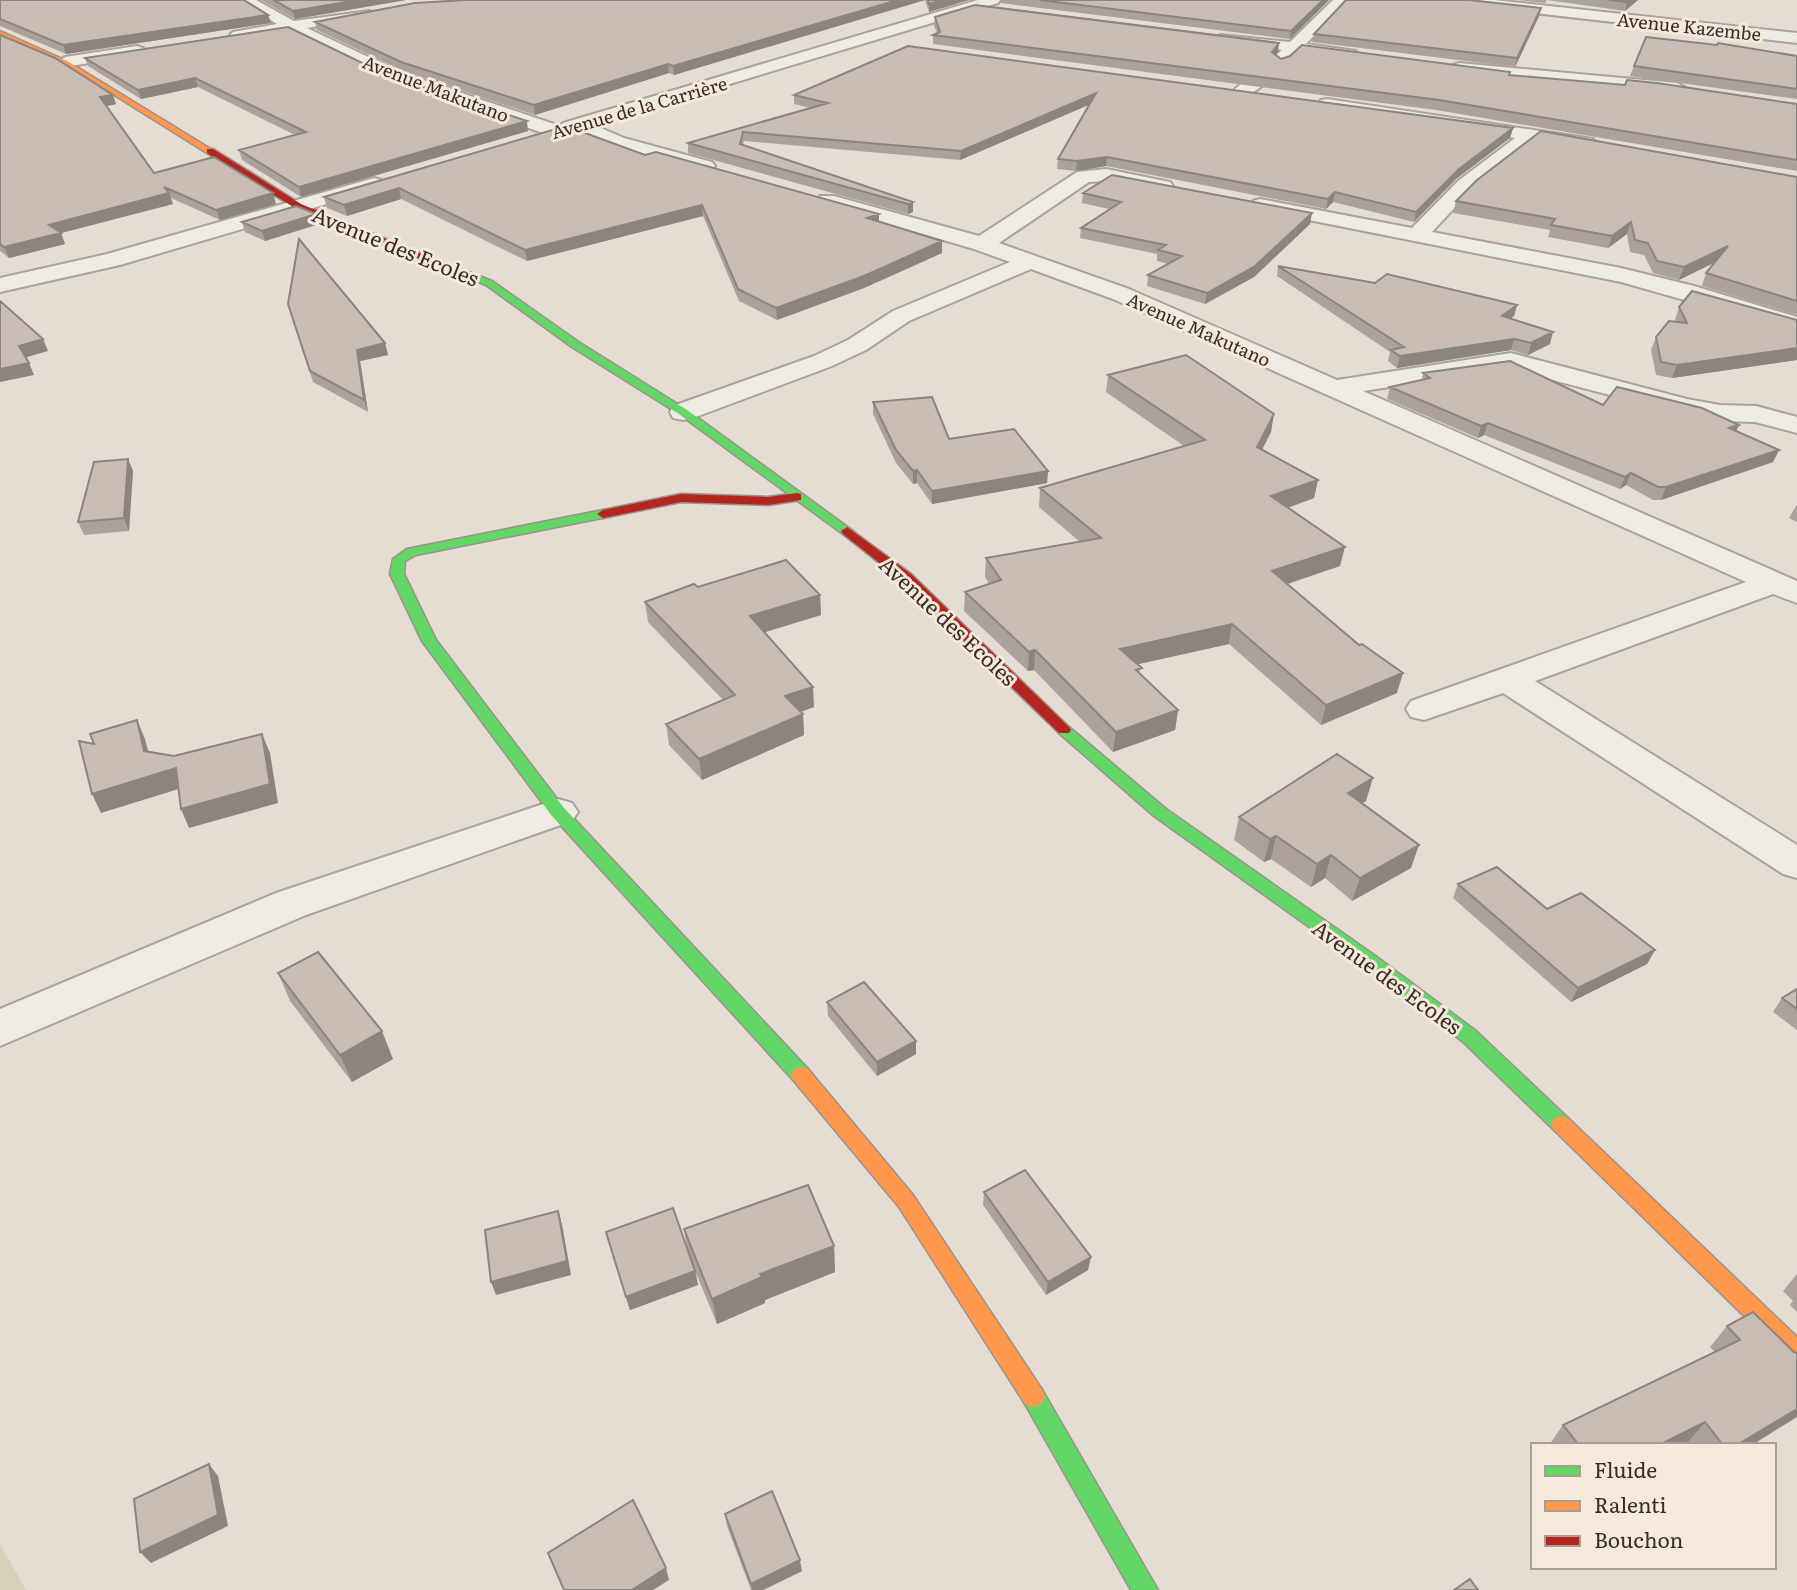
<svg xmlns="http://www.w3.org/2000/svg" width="1797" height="1590" font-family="Literata,serif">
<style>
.green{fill:#d6d2b7}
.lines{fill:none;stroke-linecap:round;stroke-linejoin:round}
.street-casing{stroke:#aba39b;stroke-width:4}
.fast-casing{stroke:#9b928b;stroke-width:3}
.slow-casing{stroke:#9b928b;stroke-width:3}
.jam-casing{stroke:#9b928b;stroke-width:3}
.street{fill:#eeeae4;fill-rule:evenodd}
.fast{fill:#63d668;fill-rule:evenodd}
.slow{fill:#ff974d;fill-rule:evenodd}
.jam{fill:#b3261e;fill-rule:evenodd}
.wall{fill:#aca29b}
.shaded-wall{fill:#8c847e}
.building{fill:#c8bcb4;stroke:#8c847e;stroke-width:2}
.labels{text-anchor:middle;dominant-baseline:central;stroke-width:6;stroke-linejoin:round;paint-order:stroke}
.far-street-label{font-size:18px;fill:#3a2b23;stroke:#f4e9db}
.street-label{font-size:21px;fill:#3a2b23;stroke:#f4e9db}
</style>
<rect width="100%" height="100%" fill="#e5ddd3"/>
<!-- green -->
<path class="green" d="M0,1544L26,1590H0Z"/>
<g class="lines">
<!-- street casing -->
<g class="street-casing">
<path id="street" d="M238,0H256L294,21L370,11L372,14L370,17L307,28L402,73L560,126L563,123L978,0H1000L998,3L594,125L624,138L712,162L715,166L705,172L610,146L576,131H565L556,137L549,135L390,81L289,31L233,38L230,35L233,32L277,24Z
M1333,0H1348L1306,44L1356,51L1358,54L1356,57L1298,52C1285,65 1253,101 1235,97L1232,93L1235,89L1282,50L1226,43L1220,41L1218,38L1220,35L1290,42Z
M1448,0H1494L1797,33V43L1455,4Z
M137,46L143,48L145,51L143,54L65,67L57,62L65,57Z
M1459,63L1677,83L1686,88L1677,93L1453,71L1451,68L1453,65Z
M1327,99L1593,139L1595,143L1593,147L1586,149L1535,141L1472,189L1432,232L1621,268L1694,286L1797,317V332L1621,282L1253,209L1250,205L1253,201L1260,199L1412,228L1458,181L1515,138L1321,108L1318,104L1321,100Z
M1106,169L1170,182L1173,186L1170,190L1163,192L1106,181L1089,182L999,243L1129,289L1337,380L1511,353L1687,399L1720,405L1756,406L1797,417V433L1755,422L1720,421L1686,415L1511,369L1363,391L1797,581V603L1773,594L1535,681L1797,845V878L1783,874L1503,693L1424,720L1411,717L1406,709L1411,701L1746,582L1113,299L1031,269L909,321L866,350L832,366L693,418L683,420L673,418L670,412L673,406L814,356L848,340L893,311L1010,262L974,249L820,204L817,200L820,196H834L979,236L1077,172Z
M374,178L381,180L384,184L381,188L120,265L0,292V278L107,254Z
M558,799L572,803L578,812L572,821L306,915L0,1046V1009L276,893Z"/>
</g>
<!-- fast casing -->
<g class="fast-casing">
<path id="fast" d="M456,267L492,281L580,343L687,410L853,531L847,535L843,534L679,414L572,347L486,285L453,272L451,270Z
M603,510L607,511V517L416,555L405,561L404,574L436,640L564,808L808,1069L811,1075L808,1081L801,1083L794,1081L552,816L422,641L390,574L393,559L407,549Z
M1064,725L1069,727L1166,809L1374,955L1476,1031L1568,1118L1571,1124L1568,1130L1561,1132L1554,1130L1462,1041L1361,964L1154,816L1059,733L1057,730L1059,727Z
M1033,1385L1041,1388L1158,1590H1131L1025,1404L1021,1396L1025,1388Z"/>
</g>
<!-- slow casing -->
<g class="slow-casing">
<path id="slow" d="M0,31L67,61L214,151L207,153L63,63L0,35Z
M801,1067L808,1069L913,1195L1041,1388L1045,1396L1041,1404L1033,1407L1025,1404L899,1207L794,1081L791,1075L794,1069Z
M1561,1116L1568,1118L1797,1337V1363L1789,1360L1554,1130L1551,1124L1554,1118Z"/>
</g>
<!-- jam casing -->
<g class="jam-casing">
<path id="jam" d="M207,149H213L301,204L461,270L453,272L295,208L207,153Z
M797,493L801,494V500L768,505L681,502L603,518L597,514L603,510L681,494L768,497Z
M847,527L911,574L1069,727L1071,730L1069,733H1059L901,580L843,534L841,531Z"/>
</g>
<!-- street -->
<use href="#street" class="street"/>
<!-- fast -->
<use href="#fast" class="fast"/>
<!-- slow -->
<use href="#slow" class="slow"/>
<!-- jam -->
<use href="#jam" class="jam"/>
</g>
<!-- wall -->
<path class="wall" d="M0,0L268,15L271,23L66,54L0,26Z
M261,0H406L295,19Z
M466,0H969L929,12L925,0L674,75L669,73L535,115L403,71L317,30L315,22Z
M1000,0H1329L1290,39L1000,3Z
M1518,0H1547L1545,3Z
M1547,0H1638L1625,11Z
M1541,8L1539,16L1515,67L1312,42L1314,34Z
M935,17L1278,52L1276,55L1281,59L1510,72L1509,75L1797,104V171L1436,110L933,44V35L937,33L934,26Z
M0,35L116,104L106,106L154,173L276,204L220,220L171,198L173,204L61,233L65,244L9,258L0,251Z
M908,46L1513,128L1510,138L1456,179L1414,222L1333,202L1326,209L1106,166L1076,171L1057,169L1058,159L1089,105L960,160L744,141L743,145L913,202V212L908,214L688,153V143L810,108L794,104V95Z
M1797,56V99L1630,76L1634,66Z
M85,58L387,75L528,131L301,197L242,160L239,150L295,135L198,87L141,99L88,66Z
M645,155L879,221L942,241V253L864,288L777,320L739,301L703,216L527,261L401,199L347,216L327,208L324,197Z
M1797,177V315L1702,286L1706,273L1716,261L1679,280L1653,273L1644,255L1630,252L1627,234L1608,248L1548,237L1550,230L1453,213L1456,201Z
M1083,193L1312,213L1310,224L1254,277L1205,304L1147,286L1148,275L1168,264L1157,261V254L1080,238L1081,228L1109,209L1082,203Z
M242,222L319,224L265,241L245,232Z
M1278,266L1375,283L1517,305L1514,316L1511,318L1550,344L1528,355L1511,350L1397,368L1388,361L1390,352L1277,276Z
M288,304L385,343L388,355L360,361L368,412L313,382Z
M1679,307L1797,320V360L1672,378L1656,375L1651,350L1656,337L1676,322L1675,320Z
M1423,373L1603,405L1736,431L1779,450L1773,462L1661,500H1653L1626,485L1620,489L1484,435L1478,438L1387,399L1390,387L1422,380Z
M1108,375L1271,432L1262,450L1318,480L1314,498L1288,508L1340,566L1288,584L1397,693L1321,725L1229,644L1137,664L1141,675L1178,710L1175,730L1113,752L1034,670L1028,671L964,611L965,592L989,584L985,577L986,558L1080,542L1039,507L1040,488L1184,446L1106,392Z
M873,402L949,439L1048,471L1047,483L932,504L917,483L913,484L896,463L873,414Z
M128,459L133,471L129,531L84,535L78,522Z
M1797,505V522L1789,518L1796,506Z
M698,587L820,595L821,615L765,632L814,707L800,712L803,714L804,735L702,780L669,745L666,724L723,700L648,622L645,602Z
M1366,801L1362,803L1411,868L1352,901L1325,878L1311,887L1271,859L1264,862L1234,840L1239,817Z
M1458,884L1547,909L1655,950L1647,964L1571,1002L1453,898Z
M278,973L393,1059L352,1082L290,1001Z
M1797,989V1030L1773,1012L1782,998Z
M827,1002L916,1054L877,1076L828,1016Z
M984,1192L1088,1270L1046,1295L983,1205Z
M684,1229L834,1246L835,1272L765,1300V1303L717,1324L696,1273L698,1285L630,1310L606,1232L687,1248Z
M1797,1274V1312L1790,1305L1793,1301L1783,1291Z
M1753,1312L1752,1445H1690L1688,1442L1682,1445H1549L1563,1425L1715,1352L1710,1347L1727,1326Z
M725,1514L802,1571L763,1590H751L727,1526Z"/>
<!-- shaded-wall -->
<path class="shaded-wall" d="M358,0H406L295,19L293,11Z
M898,0H925L674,75L673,66Z
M942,0H969L929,12V4Z
M1323,0H1329L1290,39L1291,31Z
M1631,0H1638L1625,11L1627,2Z
M1541,8L1539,16L1515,67L1517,58Z
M268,15L271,23L66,54L63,45Z
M1279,43L1278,52L1270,61L1272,52Z
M668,64L669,73L535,115L534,105Z
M195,78L198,87L141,99L138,90Z
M1096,93L1095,102L960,160L961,151Z
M113,95L116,104L103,107L100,97Z
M527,121L528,131L301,197L299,187Z
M1513,128L1510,138L1456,179L1414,222L1416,212L1459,169Z
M1107,157L1106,166L1076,171L1077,161Z
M399,188L401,199L347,216L344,205Z
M1335,192L1333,202L1326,209L1328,199Z
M169,193L173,204L61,233L65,244L9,258L4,247L49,225Z
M273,193L276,204L220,220L216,210Z
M913,202V212L908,214V204Z
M702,205L703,216L527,261L525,250Z
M1312,213L1310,224L1254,277L1205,304L1207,293Z
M316,214L319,224L265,241L262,231Z
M879,214V225L867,218Z
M1631,222L1627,234L1608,248L1612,236Z
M942,241V253L864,288L777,320L776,308Z
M1728,246L1724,258L1679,280L1684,267Z
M1517,305L1514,316L1499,327L1502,316Z
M1553,332L1550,344L1528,355L1531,343Z
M43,339L48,351L24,358L19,346Z
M1514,339L1511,350L1397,368L1400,356Z
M385,343L388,355L360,361L368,412L364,400L357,350Z
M1797,348V360L1672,378L1677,365Z
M29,363L34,375L0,382V369Z
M1274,414L1271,432L1254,465L1257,447Z
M1488,423L1484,435L1478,438L1481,426Z
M1739,425L1734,437L1729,428Z
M1779,450L1773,462L1661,500L1666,487Z
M128,459L133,471L129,531L124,518Z
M917,470V483L913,484V471Z
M1048,471L1047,483L932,504V491Z
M1631,473L1626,485L1620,489L1625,477Z
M1318,480L1314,498L1267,515L1271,496Z
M1345,547L1340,566L1268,590L1272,571Z
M820,595L821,615L752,636L750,616Z
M1232,624L1229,644L1117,669L1120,649Z
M1035,650L1034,670L1028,671L1029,652Z
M1403,673L1397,693L1321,725L1326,705Z
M813,687L814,707L787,717L785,696Z
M1178,710L1175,730L1113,752L1116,732Z
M803,714L804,735L702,780L699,759Z
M137,720L145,739L153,770L144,751Z
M262,734L270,753L278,803L189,828L181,809Z
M176,768L185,787L101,813L92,794Z
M1373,778L1366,801L1341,816L1348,793Z
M1276,836L1271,859L1264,862L1270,839Z
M1419,845L1411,868L1352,901L1360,878Z
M1331,855L1325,878L1311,887L1317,864Z
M1655,950L1647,964L1571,1002L1578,988Z
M382,1031L393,1059L352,1082L340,1055Z
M916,1041V1054L877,1076V1062Z
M558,1211L562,1224L571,1275L496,1295L491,1282Z
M834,1246L835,1272L765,1300V1303L717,1324L712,1299L760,1274Z
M1091,1257L1088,1270L1046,1295L1048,1282Z
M695,1271L698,1285L630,1310L626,1297Z
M1797,1409V1417L1752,1445H1737Z
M1705,1422L1688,1442L1682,1445H1659Z
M209,1464L218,1476L228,1526L151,1563L140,1552Z
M800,1560L802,1571L763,1590H752L751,1584Z
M666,1568L669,1580L653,1590H632Z"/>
<!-- building -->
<path class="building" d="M0,0H244L268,15L63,45L0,19Z
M274,0H358L293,11Z
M466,0H898L673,66L668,64L534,105L401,62L315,22L415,3Z
M928,0H942L929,4Z
M1040,0H1323L1291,31Z
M1346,0H1469L1541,8L1517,58L1314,34Z
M1609,0H1631L1627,2Z
M975,5L1279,43L1272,52L1281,59L1290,56L1302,45L1510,72L1509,75L1625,85L1627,80L1657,83L1797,104V160L1439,100L933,35L940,32L935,17Z
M288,27L387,75L527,121L299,187L239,150L306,132L195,78L138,90L85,58Z
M0,35L55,58L113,95L100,97L154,173L214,157L273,193L216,210L164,187L169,193L49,225L61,233L4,247L0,244Z
M1646,37L1717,45L1718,43L1797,56V89L1634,66Z
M908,46L1513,128L1459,169L1416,212L1335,192L1328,199L1107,157L1077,161L1058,159L1096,93L961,151L743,132L740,144L913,202L908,204L688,143L828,103L794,95Z
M566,126L645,155L656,152L879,214L867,218L942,241L864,276L776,308L738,289L702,205L525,250L399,188L344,205L324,197Z
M1541,131L1797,177V301L1706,273L1728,246L1684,267L1657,261L1648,243L1635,240L1631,222L1612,236L1551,225L1555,219L1456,201L1477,180Z
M1112,175L1312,213L1255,266L1207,293L1148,275L1182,256L1158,250L1166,245L1081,228L1121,202L1083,193Z
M296,206L316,214L262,231L242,222Z
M299,239L385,343L357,350L364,400L310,371L288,304Z
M1278,266L1375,283L1387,274L1517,305L1502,316L1553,332L1531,343L1514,339L1400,356L1391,350L1404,347Z
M1692,291L1797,320V348L1677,365L1661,362L1656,337L1669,321L1687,323L1679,307Z
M0,301L43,339L19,346L29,363L0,369Z
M1186,355L1274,414L1257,447L1318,480L1271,496L1345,547L1272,571L1359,645L1362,644L1403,673L1326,705L1232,624L1120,649L1142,668L1136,670L1178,710L1116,732L1035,650L1029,652L965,592L1001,580L986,558L1101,538L1040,488L1205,440L1108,375Z
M1510,361L1603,405L1617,387L1702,408L1739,425L1729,428L1779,450L1666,487H1658L1631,473L1625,477L1488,423L1481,426L1390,387L1430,378L1423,373Z
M932,397L949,439L1014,429L1048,471L932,491L917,470L913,471L896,450L873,402Z
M128,459L124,518L78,522L94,462Z
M786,560L820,595L750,616L813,687L785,696L803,714L699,759L666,724L735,695L645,602L694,584L698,587Z
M137,720L144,751L174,756L262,734L270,784L181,809L176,768L92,794L79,741L94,744L90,734Z
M1337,754L1373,778L1348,793L1419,845L1360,878L1331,855L1317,864L1276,836L1270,839L1239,817Z
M1497,867L1547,909L1581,893L1655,950L1578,988L1458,884Z
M318,952L382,1031L340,1055L278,973Z
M864,982L916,1041L877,1062L827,1002Z
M1797,989V1009L1782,998Z
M1025,1170L1091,1257L1048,1282L984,1192Z
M808,1185L834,1246L760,1274L762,1277L712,1299L684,1229Z
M673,1208L695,1271L626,1297L606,1232Z
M558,1211L567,1261L491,1282L485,1230Z
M1753,1312L1794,1352L1797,1353V1409L1737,1445H1723L1705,1422L1659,1445H1579L1563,1425L1740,1340L1727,1326Z
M209,1464L218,1515L140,1552L134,1499Z
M772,1491L800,1560L751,1584L725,1514Z
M633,1500L666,1568L632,1590H564L548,1553Z
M1470,1579L1478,1590H1454Z"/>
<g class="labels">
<!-- far-street labels -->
<g class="far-street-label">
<text transform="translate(1689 26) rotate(6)">Avenue Kazembe</text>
<text transform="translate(436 88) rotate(21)">Avenue Makutano</text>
<text transform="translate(639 107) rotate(-16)">Avenue de la Carrière</text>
<text transform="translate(1199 329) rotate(24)">Avenue Makutano</text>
</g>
<!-- street labels -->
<g class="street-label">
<text transform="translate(396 245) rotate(22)">Avenue des Ecoles</text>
<text transform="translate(949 620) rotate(43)">Avenue des Ecoles</text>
<text transform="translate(1388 976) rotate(36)">Avenue des Ecoles</text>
</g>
</g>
<!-- legend -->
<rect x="1531" y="1443" width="245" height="126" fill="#f4e9db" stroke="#aa9d91" stroke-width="2"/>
<rect x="1545" y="1466" width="35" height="10" fill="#63d668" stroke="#aa9d91" stroke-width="2"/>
<text x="1594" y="1478" font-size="21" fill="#3a2b23">Fluide</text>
<rect x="1545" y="1501" width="35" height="10" fill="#ff974d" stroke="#aa9d91" stroke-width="2"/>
<text x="1594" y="1513" font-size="21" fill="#3a2b23">Ralenti</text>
<rect x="1545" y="1536" width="35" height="10" fill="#b3261e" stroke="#aa9d91" stroke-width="2"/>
<text x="1594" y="1548" font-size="21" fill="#3a2b23">Bouchon</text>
</svg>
